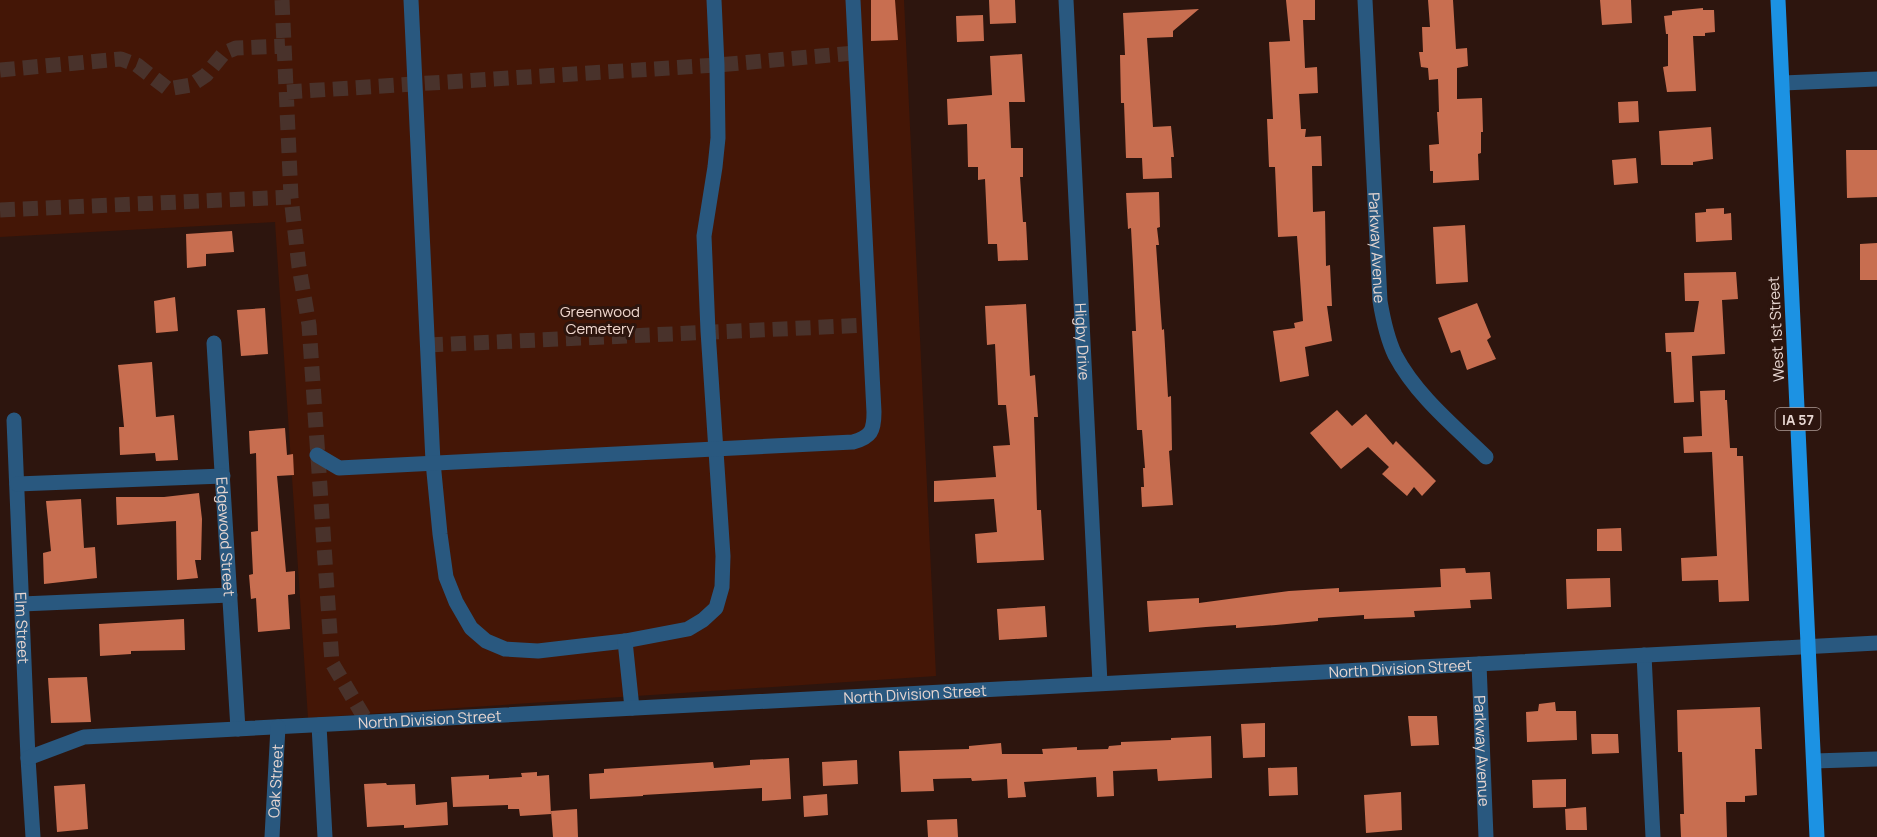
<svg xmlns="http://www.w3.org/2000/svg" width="1877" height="837" font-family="Manrope,sans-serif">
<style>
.green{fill:#441606}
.building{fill:#c86e50}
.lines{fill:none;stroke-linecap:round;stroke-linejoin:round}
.minor-tunnel{stroke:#49322b;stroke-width:15;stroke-dasharray:15 8;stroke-linecap:butt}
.minor{stroke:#29587f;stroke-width:15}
.major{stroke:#1c92e3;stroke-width:15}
.labels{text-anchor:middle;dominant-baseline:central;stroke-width:6;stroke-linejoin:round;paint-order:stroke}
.shield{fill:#2d150e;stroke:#af9c96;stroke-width:1.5}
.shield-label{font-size:14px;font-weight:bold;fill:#e7d6d1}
.street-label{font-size:15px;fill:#e7d6d1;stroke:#2d150e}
.park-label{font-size:15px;fill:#f1d8cf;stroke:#2d150e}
</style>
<rect width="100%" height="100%" fill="#2d150e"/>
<!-- green -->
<path class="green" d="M0,0H904L936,676L308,718L275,222L0,237Z"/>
<!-- building -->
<path class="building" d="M871,0H895L898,40L871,41Z
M989,0H1015L1016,23L990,24Z
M1286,0H1315V20H1303L1305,68L1317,67L1318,93L1299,94L1301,129H1306L1305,137L1321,136L1322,166H1312L1313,212L1325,211L1326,266L1330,265L1332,306H1327L1332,341L1305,347L1309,376L1280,382L1273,331L1295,328L1294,323L1303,321L1297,236L1278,237L1275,167H1269L1267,119H1273L1269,42L1290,41Z
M1428,0H1453L1456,49L1467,48L1468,66L1457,68V99L1482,98L1483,132H1481V153L1478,154L1479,180L1433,183V171H1430L1429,145L1439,144L1437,112H1439L1438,79L1429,80L1428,68L1421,67L1419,52H1423L1422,27H1430Z
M1600,0H1631L1632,23L1602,25Z
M1703,8V10H1714L1715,32L1705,33V36H1693L1696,91L1667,92L1663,67L1668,66V34H1666L1664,16L1672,15V11Z
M1199,9L1173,31V37L1147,38L1153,127L1171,126L1174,157H1171L1172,178L1143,179L1142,158H1126L1124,103H1121L1120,55H1125L1123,13Z
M983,15L984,41L957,42L956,16Z
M1022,54L1025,102H1009L1011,148H1023V177H1020L1023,222H1026L1028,260L998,261L997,244H988L985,179L978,180V167H968L967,124L948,125L947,99L992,95L990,56Z
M1638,101L1639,122L1619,123L1618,102Z
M1711,127L1713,159L1693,162V165H1661L1659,131Z
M1846,150H1877V197L1847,198Z
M1636,158L1638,183L1614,185L1612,160Z
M1159,192L1160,227L1157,228L1159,245H1156L1162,330L1164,329L1168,397L1171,396L1172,450L1169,451L1173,505L1142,507L1141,487H1144L1143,468H1145L1142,430H1137L1132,331H1136L1133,265L1131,228L1128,229L1126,193Z
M1724,208V214L1731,213L1732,240L1696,242L1695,213L1706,212V209Z
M1465,225L1468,282L1436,284L1433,227Z
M232,231L234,252L206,254V266L187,268L186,234Z
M1877,243V280H1860V244Z
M1736,272L1738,299L1722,300L1725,354L1692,356L1694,402L1674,403L1671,352H1666L1665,333L1694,332L1699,301H1685L1684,273Z
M175,297L178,331L156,333L154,301Z
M1477,303L1491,337L1487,340L1496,359L1467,370L1460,350L1451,353L1438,318Z
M1026,304L1030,376L1035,375L1038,417H1034L1037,510H1041L1044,560L977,563L975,534L997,532L994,499L934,502V481L996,477L993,446L1010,445L1006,405H998L995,344L987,345L985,306Z
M265,308L268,354L241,356L237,310Z
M152,362L156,417L174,415L178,460L156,461L155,453L120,455L119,427H124L118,365Z
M1725,390V400H1727L1730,448H1737V456H1743L1749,601L1719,602L1718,580L1682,581L1681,558L1717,556L1712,452L1684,453L1683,437L1702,436L1700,391Z
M1337,410L1352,426L1366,414L1393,445L1396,441L1436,481L1422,496L1414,487L1407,496L1382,474L1389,467L1368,447L1341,469L1310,433Z
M285,428L287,455L293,454L294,475L277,476L286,572L295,571V594L288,595L290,629L258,632L256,598L251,599L249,575L253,574L251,532L258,531L256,453L250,454L249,431Z
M199,493L202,519L201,560H195L198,578L177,580L176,521L117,525L116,497H164Z
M81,499L84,548L95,547L97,578L44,584L43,553L51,551L46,501Z
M1621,528L1622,551H1597V529Z
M1465,568L1466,573L1490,572L1492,599L1470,600L1471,608L1414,611L1415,617L1364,619V615L1318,618V621L1276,625L1236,628V625L1206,627L1149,632L1147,601L1199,598V603L1289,591L1339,588V592L1441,587L1440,569Z
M1610,578L1611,607L1567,609L1566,579Z
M1045,606L1047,637L999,640L997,609Z
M184,619L185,650L131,651V654L100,656L99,624Z
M87,677L91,722L51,723L48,678Z
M1555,702L1556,711H1576L1577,740L1527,742L1526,712L1538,711L1539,704Z
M1760,707L1762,749H1755L1757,795L1745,796V802H1726L1727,837H1681L1680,814H1684L1682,752H1678L1677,710Z
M1408,716H1437L1439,745L1411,746Z
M1265,723V757L1243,758L1241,724Z
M1591,734H1618L1619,753L1592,754Z
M1211,736L1212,778L1158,781L1157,769L1113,771L1114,796L1097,797L1096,777L1024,782L1026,797L1008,798L1007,779L972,781L971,778L933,779L934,791L901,792L899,751L969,749V746L1001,743L1002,754H1043L1042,749L1077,747V750L1108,749L1109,746L1121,745V742L1171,740V738Z
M789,758L791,799L762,801V788L643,795V796L590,799L589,774L604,773V769L713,762L714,768L750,765V760Z
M857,760L858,784L823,786L822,762Z
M1297,767L1298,795L1269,796L1268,768Z
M537,772V776L549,775L551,814L520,816L519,809H508V805L453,807L451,777L489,775V779L522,777L521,773Z
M1566,779V807L1533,808L1532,780Z
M386,783L387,785L415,784L416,805L447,802L448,825L404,828V825L367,827L364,784Z
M85,784L88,829L57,832L54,786Z
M1401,792L1402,830L1366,833L1364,795Z
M827,794L828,815L804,817L803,796Z
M1586,807L1587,830H1566L1565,809Z
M577,809L578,837H553L551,811Z
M957,819L958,837H928L927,820Z"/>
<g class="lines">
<!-- minor-tunnel -->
<path class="minor-tunnel" d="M282,0L291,197L299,267L309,325L332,663L367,722
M0,70L121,59L137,65L168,89L191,85L206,75L224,53L236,48L285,46
M287,92L717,65L854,53
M0,210L291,197
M428,345L869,325"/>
<!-- minor -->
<g class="minor">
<path d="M411,0L433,462L440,534L446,577L456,602L471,628L486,641L505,649L538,651L581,646L625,641L688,629L703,620L716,608L722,587L723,556L708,331L704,236L715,167L718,138L717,65L714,0"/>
<path id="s1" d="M1066,0L1100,683"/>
<path id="s2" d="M1365,0L1380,301C1383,319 1387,338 1395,355C1416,395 1454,426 1486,457"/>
<path d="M1783,83L1877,79"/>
<path id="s3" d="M214,343L238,729"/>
<path id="s4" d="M14,420L28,758L33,837"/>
<path d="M317,455L339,468L853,442C871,437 874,431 874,412L853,0"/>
<path d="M17,484L223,476"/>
<path d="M22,604L230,595"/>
<path d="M625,641L632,708"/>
<path d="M1644,655L1653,837"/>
<path id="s5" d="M1479,664L1486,837"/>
<path d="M319,725L325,837"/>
<path id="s6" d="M28,758L84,737L1877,643"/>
<path d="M1814,761L1877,759"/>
<path id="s7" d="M272,837L278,727"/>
</g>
<!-- major -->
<path class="major" d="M1778,0L1817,837"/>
</g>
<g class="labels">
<!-- shield labels -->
<rect class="shield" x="1775.5" y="408" width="45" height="22" rx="4.5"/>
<g class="shield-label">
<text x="1798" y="419">IA 57</text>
</g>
<!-- street labels -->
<g class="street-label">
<text stroke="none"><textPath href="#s2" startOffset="248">Parkway Avenue</textPath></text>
<text transform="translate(1776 329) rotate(-93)">West 1st Street</text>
<text stroke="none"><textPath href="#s1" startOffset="342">Higby Drive</textPath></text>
<text stroke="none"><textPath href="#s3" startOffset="194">Edgewood Street</textPath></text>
<text stroke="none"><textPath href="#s4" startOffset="208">Elm Street</textPath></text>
<text stroke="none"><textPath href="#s6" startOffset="1378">North Division Street</textPath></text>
<text stroke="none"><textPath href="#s6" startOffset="892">North Division Street</textPath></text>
<text stroke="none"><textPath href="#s6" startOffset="406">North Division Street</textPath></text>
<text stroke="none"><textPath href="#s5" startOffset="87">Parkway Avenue</textPath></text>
<text stroke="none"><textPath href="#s7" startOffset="56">Oak Street</textPath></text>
</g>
<!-- park labels -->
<g class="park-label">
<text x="600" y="311">Greenwood<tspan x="600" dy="17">Cemetery</tspan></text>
</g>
</g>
</svg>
